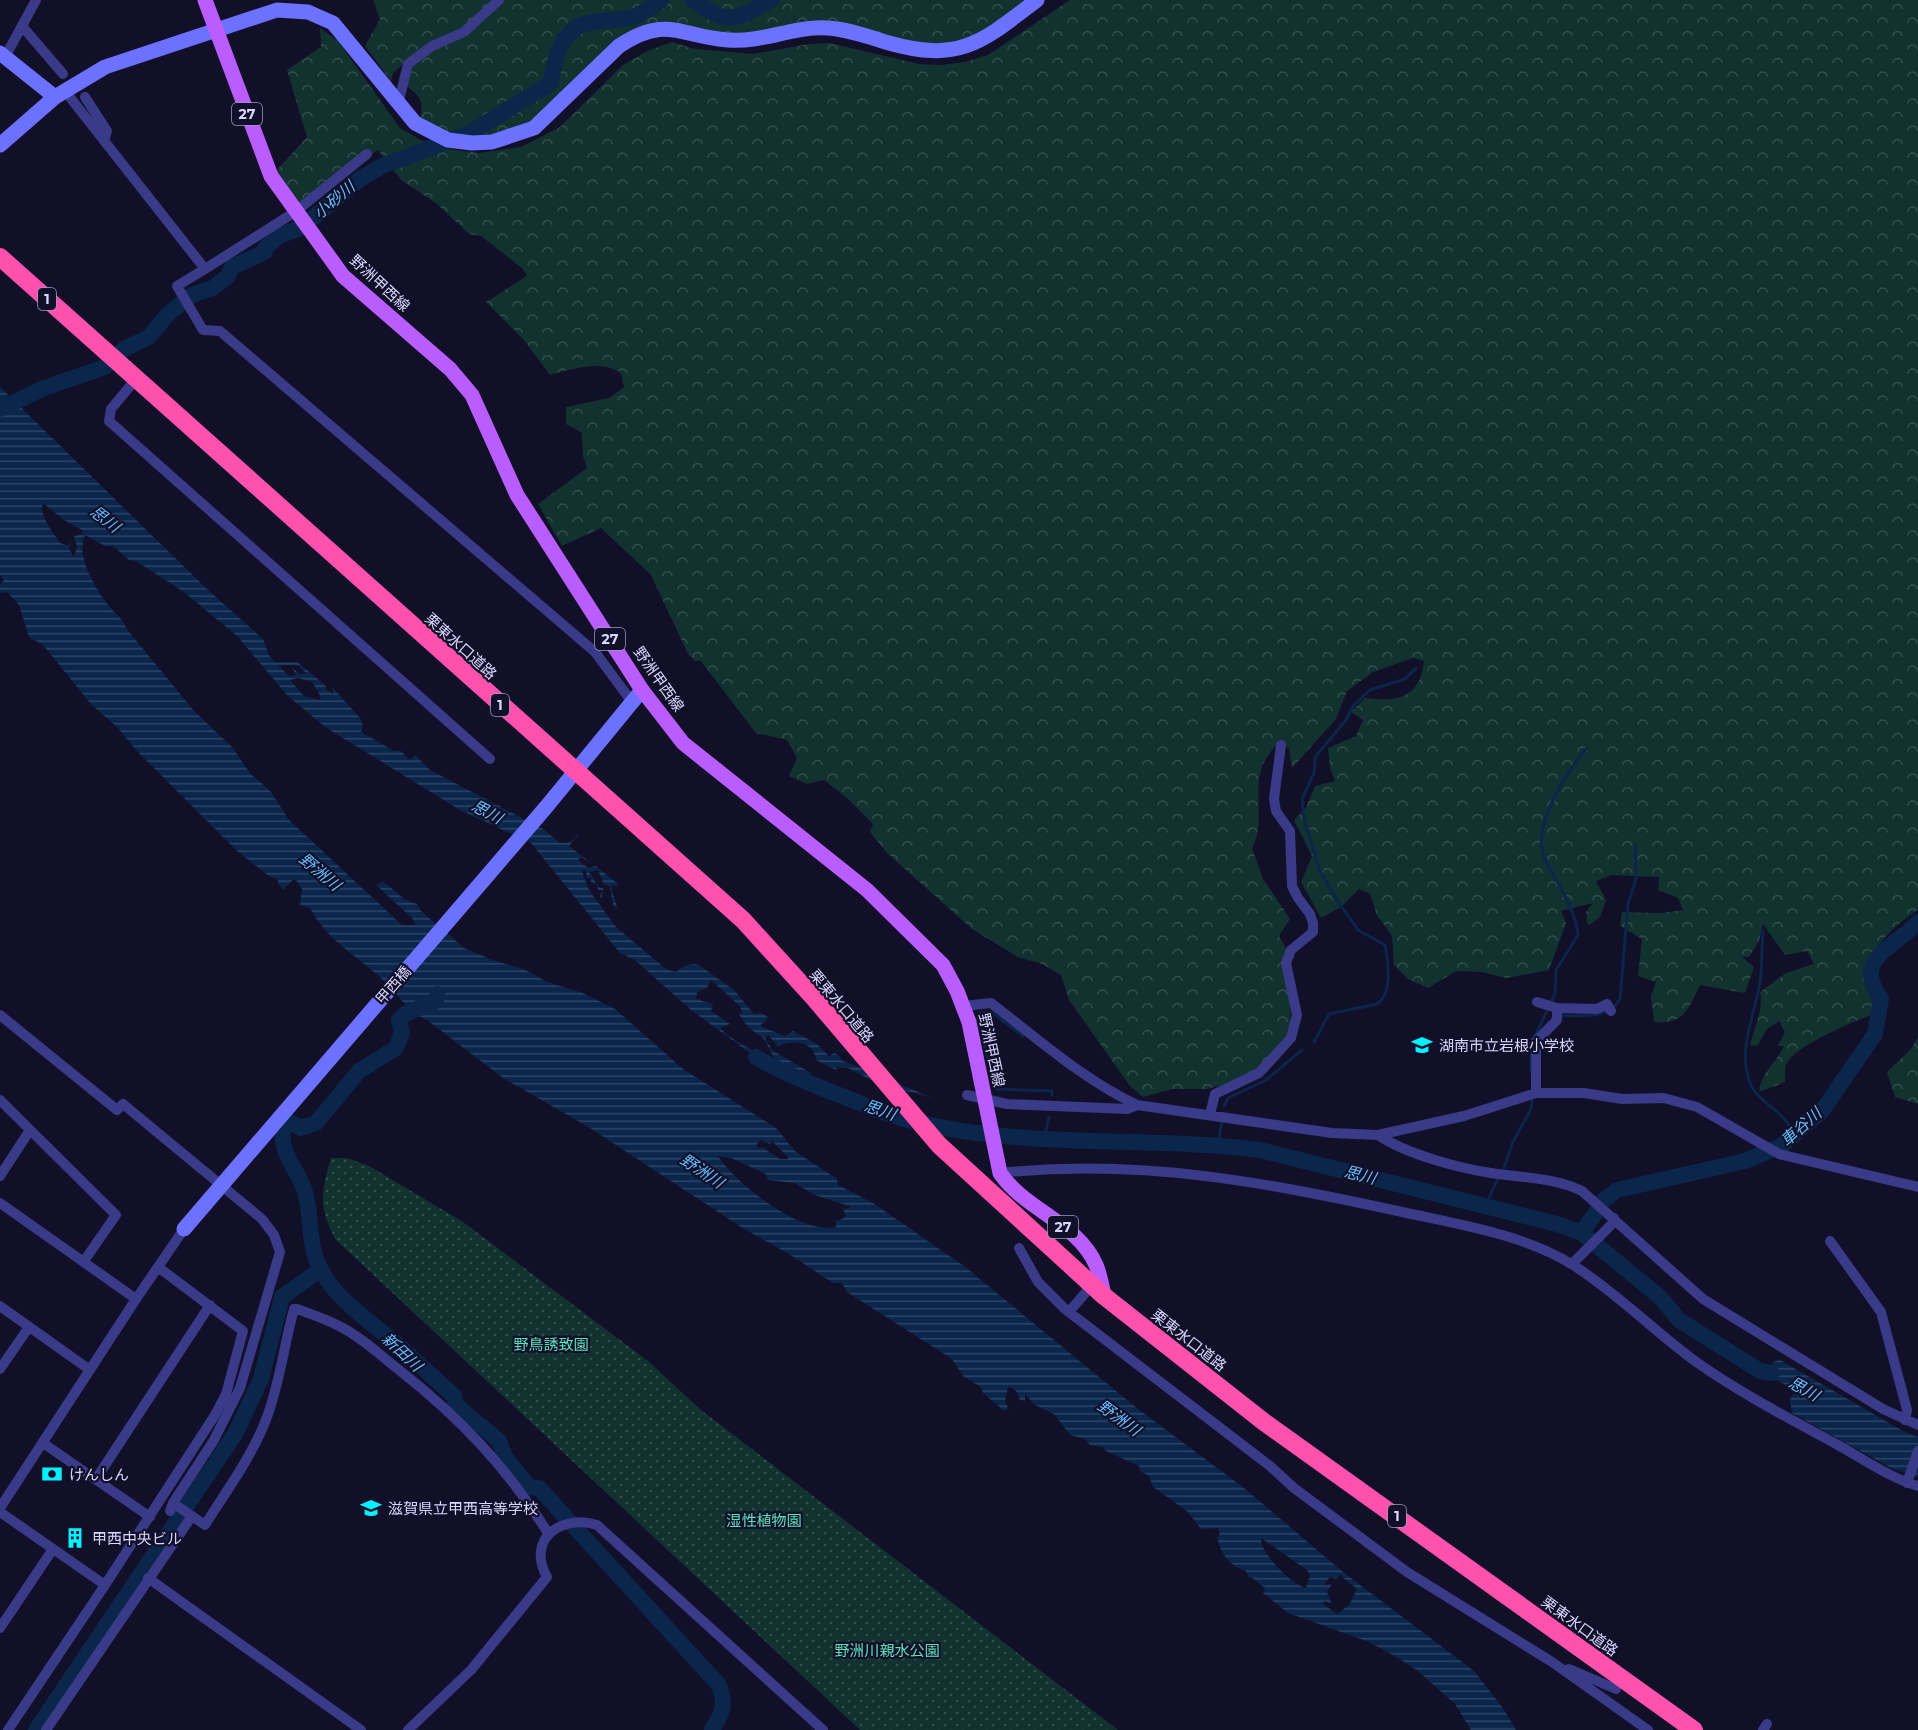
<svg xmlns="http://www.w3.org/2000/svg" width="1918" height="1730" font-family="Montserrat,'Noto Sans JP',sans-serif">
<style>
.forest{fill:url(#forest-crowns)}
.park{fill:url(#park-dots)}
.water{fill:url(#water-rules);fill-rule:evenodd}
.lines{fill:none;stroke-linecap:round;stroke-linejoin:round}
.stream{stroke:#0b264b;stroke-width:3}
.river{stroke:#0b264b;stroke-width:16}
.street{stroke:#393a88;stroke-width:10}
.secondary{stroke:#6d71ff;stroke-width:15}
.primary{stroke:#ba5dff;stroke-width:15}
.highway{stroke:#ff51ad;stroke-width:18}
.labels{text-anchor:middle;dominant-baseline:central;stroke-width:4.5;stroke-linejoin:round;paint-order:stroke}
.shield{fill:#120f28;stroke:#9d9abe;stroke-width:1.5}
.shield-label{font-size:14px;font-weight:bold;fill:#d8d6ff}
.street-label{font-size:15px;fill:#d8d6ff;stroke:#120f28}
.poi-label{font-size:15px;fill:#d8d6ff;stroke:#120f28;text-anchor:start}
.park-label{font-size:15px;fill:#5de3bb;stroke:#120f28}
.water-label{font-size:16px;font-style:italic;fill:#64bfff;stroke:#120f28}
</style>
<defs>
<pattern id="forest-crowns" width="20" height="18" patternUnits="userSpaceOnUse" patternTransform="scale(1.5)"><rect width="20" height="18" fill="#12322f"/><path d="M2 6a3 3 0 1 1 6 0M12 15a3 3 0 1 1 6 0" fill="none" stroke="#344f4e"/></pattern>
<pattern id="park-dots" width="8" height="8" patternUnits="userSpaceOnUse" patternTransform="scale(1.5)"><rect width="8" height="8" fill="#12322f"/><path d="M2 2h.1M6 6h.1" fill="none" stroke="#344f4e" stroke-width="1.8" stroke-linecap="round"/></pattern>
<pattern id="water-rules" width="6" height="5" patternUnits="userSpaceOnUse" patternTransform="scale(1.5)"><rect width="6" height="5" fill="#0b264b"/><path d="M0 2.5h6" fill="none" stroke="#2e4566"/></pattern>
</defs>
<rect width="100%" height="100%" fill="#120f28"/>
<!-- forest -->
<path class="forest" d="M373,0H1029L981,37L952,47L916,44L835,21L734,36L657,25L523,127L496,136L470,138L445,132L420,119C424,103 421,97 408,87L409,72L418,60L409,58L393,73L391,81L365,46L380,19Z
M1070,0H1918V910C1895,925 1876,942 1866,968L1883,1010C1861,1019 1798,1043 1787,1063C1784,1068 1785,1076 1785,1082L1759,1092C1760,1074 1776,1063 1784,1046H1778L1785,1032L1779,1021L1767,1029L1757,1046L1750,1045C1754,1027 1764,1010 1760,992L1786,973L1814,964L1807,951L1785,955L1763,924L1759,941L1749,957H1742L1754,967L1745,993L1700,985C1688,1009 1684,1025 1654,1022L1651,996L1656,982L1638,976L1642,939L1620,926L1622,912L1661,913L1683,910L1678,898L1658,890L1659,877L1612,875L1596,881L1606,900L1600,917L1588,926L1586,912L1593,903L1561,911L1566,923L1549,970L1506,978L1482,972L1456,971L1428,988L1408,979L1394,965L1392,936L1377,915L1370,894L1359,889L1341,907L1321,918L1301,882L1312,856L1294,820L1306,808L1315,786L1335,781L1330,768L1328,748L1356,736L1363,720L1351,712L1365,698C1398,702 1420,698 1424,661L1413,658L1373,672L1347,691L1336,719L1292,768L1289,749L1279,740C1274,748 1267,756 1263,764C1252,791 1266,822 1252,848L1263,879L1290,919L1279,936L1289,953L1291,1039L1273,1061L1242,1080L1207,1089H1173L1143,1097L1130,1086L1069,1000L1061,975L1042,964L1018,957L972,929L887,853L870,832L873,824L846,797L824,780L807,784L789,776L797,758L787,740L756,733L700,660L695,661L688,654L651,575L601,528L562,546L538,504L587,468L583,456L582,433L566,424V407L609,398L624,387L621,373C601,359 571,369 550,375L524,340L486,302L527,276L523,269L481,236L469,234L437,204L401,180L378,150L300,203L276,171L307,137L287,70L321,47L320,28L338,41L400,128L433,147L479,153L521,147L560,127L623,65L647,51L672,42L695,49L753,54L809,44L830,43L919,64L941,65L965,62L988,55Z
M1918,1037V1104L1895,1097L1887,1072L1911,1049Z"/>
<!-- park -->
<path class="park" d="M331,1158H348L371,1167L463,1222L648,1361L701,1410L1118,1730H860L335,1239C318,1206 321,1193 331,1158Z"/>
<!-- water -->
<path class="water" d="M0,387L208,590L263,639L269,655L275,662H297L325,685L327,689L321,686L333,694L332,687L360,718L363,726L361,732L394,751H401L410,760L415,755L430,770L543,829L560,843L570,842L580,833L569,846L593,865L581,857L578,860L588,868L596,866L618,884L617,887L613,884L611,887L618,910L613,905L610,887L603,883L598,870L589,872L599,887L604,889L601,900L600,894L603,890H598L597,885L591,882L590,877L587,879L586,870L582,871L589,890L616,927L666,969L676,972C682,967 692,962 699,965L734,990L754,1014L762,1013L770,1019H765L766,1022L761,1024L762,1027L785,1036L793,1031L817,1044L829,1056L834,1053L840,1056L841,1060L933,1098L876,1083L848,1068L837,1067L836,1070L816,1060C814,1040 793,1040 778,1046L768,1035L765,1038L773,1051L813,1074L804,1073L807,1079L798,1072L789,1073L773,1056L764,1039L749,1028L739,1015L742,1012L740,1006L711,980L707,988L697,992L696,999L713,1004L711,1011L730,1024L720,1028C733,1041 746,1046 761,1055C767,1060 765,1062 775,1067L765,1064L691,1010L635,960L620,953L531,843L460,810L325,727L287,695L237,636L184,592L136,561L129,560L113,546H105L85,535C75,555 96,590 109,606C115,614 123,618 126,628L194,711L232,747L250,773L271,792L289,820L402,925H416L412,918L376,885L383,882C396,890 401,900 417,904L421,911L464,948L493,960L526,970L547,982L583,993L615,1009L683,1069L776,1128L795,1151L837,1179L838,1185L873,1203L964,1266L1138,1409L1244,1488L1343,1572L1474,1671L1503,1708L1516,1730H1471L1455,1704L1418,1671L1400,1659L1369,1642L1288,1613L1263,1593L1265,1588L1251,1577L1249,1578L1246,1571C1229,1566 1222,1555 1217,1538L1220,1533L1218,1528L1201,1529L1187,1511L1153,1487L1149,1476L1140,1471L1139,1466L1106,1451L1103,1447L1090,1445L1085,1439L1070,1435L1054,1414L1035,1405L1025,1394V1401L1020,1400C1018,1393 1016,1388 1008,1387L1005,1402L1009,1409L1003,1410L983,1393L981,1387L964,1377L952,1359L847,1292L842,1283H833L789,1254L741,1227L590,1128L503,1078L427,1020L416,1015L407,1018L408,1040H405L404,1020L423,1010V1006L406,1005C397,996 389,986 380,977C355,955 326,939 310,908L300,905L302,889L296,880H293L283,889L278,884V879L270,877L236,850L136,750L118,728L91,704L43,645L29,637L19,605L7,592L0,593V585L4,580L0,575ZM43,503L64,520L82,530V534L74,536L77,547L74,557L69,549L72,541L69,546L60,543C53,532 39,516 43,503ZM278,665H297L306,673L299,674L291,666L296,675L289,676ZM298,678L312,682L321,697L319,700L304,696L290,680ZM761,1140L770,1144L772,1141L788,1157V1159H780L762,1147L759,1148L756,1145ZM718,1156L731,1158L766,1174L768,1180L794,1183L815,1195L852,1207L843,1209L846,1216L839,1221L836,1220V1227C801,1235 736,1184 718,1156ZM1261,1538L1307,1570L1310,1575L1306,1588C1291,1584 1260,1553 1261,1538ZM1340,1575L1357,1589L1349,1605L1337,1614L1323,1604L1325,1601L1332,1604L1327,1592L1332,1584L1324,1585L1330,1577L1336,1579Z
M1780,1360L1903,1431L1918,1437V1477L1893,1469L1792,1413L1790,1400L1795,1390L1751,1366L1770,1368L1773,1362Z"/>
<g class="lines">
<!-- stream -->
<path class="stream" d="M1763,931C1761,948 1763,966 1760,982C1755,1017 1737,1047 1750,1083C1758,1104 1790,1113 1793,1136
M1560,1016C1580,1015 1609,1020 1620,999L1628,904L1636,879L1635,844
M1023,1036L991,1012L980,1013L978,1016L994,1086L997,1089L1052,1091V1095
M1535,1036L1555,994L1556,970L1578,935C1575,907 1557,884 1545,859C1530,827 1567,772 1587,748
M1314,1042L1329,1014L1377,1004C1393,994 1388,962 1385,945L1358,930L1337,900L1319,869L1304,819L1302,799L1314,773L1315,757L1346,720L1353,706L1370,690L1405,679L1416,668
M1531,1071V1054
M1224,1106L1228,1098L1266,1080L1302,1050
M1044,1139L1049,1117
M1218,1145L1222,1121
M1504,1168L1513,1142L1531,1109L1532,1100
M1486,1205L1498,1178"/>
<!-- river -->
<path class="river" d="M693,0C729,26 733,21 771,0
M0,409L44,388L105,367L124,349L149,337L168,314L192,295L213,288L228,276L232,267L265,252L266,247L279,236L302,227L360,179L382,166L468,134L550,84C553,73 554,62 558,52C573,14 598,24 629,18C640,16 652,7 661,0
M437,994L436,1001L405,1014L399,1020L402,1033L396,1048L359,1071L316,1123L301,1128L290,1122L283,1128C279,1157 301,1171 306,1196C311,1216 309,1238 316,1259C329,1295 368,1320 397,1344C416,1361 435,1379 454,1396L455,1404L499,1441L505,1457L529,1487L539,1488L718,1684C727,1704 723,1712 712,1730
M756,1057C780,1072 807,1082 834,1093C854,1100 873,1110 894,1116C1012,1151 1139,1135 1260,1150L1557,1224L1582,1233L1661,1298L1679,1320L1760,1371L1772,1373
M1582,1233L1604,1200L1617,1190L1745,1161L1781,1146L1822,1111L1875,1034L1881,999C1851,958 1895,948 1918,922
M36,1730L235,1434L261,1379L282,1297L321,1269"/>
<!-- street -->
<path class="street" d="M22,26L63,74
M5,57L36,0
M65,91L205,269L177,286L203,330L220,331L595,652L632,702
M85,97L107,131L104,141
M398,105L408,64L432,46L464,32L499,0
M205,269L295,212L367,154
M136,379L111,409L109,421L490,759
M1537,1002L1557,1008
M964,1006L991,1003C1038,1039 1084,1080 1137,1105L1332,1133L1378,1135L1464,1116L1536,1093H1584L1622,1099L1664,1098L1697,1107L1779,1154L1918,1187
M0,1015L117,1110L123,1104L262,1219L274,1235L280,1252L240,1388L214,1440L173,1503L170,1511
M1536,1093V1041L1557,1020V1008L1597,1009L1607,1004L1611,1011
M967,1095L1007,1104L1128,1109L1137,1105
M0,1100L116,1215L84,1261
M1210,1114L1215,1094L1259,1073L1291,1038L1297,1015L1286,963L1291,950L1313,932V923L1310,914L1298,898L1292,886L1290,831L1276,811L1274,799L1281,745
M1378,1135C1406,1154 1458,1168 1491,1173C1523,1178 1552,1177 1582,1191L1703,1299L1883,1409L1918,1425
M1000,1173C1143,1158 1269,1183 1407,1213C1462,1225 1525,1235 1573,1265C1617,1293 1654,1331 1695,1361C1740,1393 1790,1419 1838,1445C1863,1459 1890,1478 1918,1486
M0,1176L30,1130
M0,1203L136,1299
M1830,1241L1881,1312L1907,1410L1905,1420
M1019,1248L1038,1282L1065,1309L1270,1466L1294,1488L1407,1572L1552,1662L1648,1730
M1572,1264L1613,1223L1614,1218
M0,1306L90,1370
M1069,1312L1092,1285
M0,1369L29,1327
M43,1443L150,1517
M96,1479L210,1305
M1907,1483L1918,1451
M173,1503L205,1525C227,1490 253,1455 267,1417C280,1382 284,1345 294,1309H297C311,1314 326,1319 339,1326C361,1337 379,1354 398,1369C460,1418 506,1466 548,1533
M0,1508L136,1299L184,1229
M0,1512L105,1585L215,1415L226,1394L243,1331L158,1267
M148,1578L361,1730
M0,1628L53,1549
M1569,1669L1616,1689
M8,1730L105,1585
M46,1730L192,1516
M408,1730L471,1670L547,1577C526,1539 561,1514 597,1525L823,1730
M1763,1730L1767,1724"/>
<!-- secondary -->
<path class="secondary" d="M0,53L55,97
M0,145L55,97L105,67L277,10L308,12L333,23L415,123L448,140L472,143L492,142L534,128L619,46C667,14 681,37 728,40C762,43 793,26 827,28C848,29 869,37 889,43C960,63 982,42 1037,0
M184,1229L547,806L642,690"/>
<!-- primary -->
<path class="primary" d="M205,0L271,176L343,276L450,369L472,395L517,495L642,690L683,743L867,890L943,965L957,991L969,1022L1000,1173C1025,1210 1078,1223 1096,1265C1100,1274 1102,1286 1104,1296"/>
<!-- highway -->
<path class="highway" d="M0,257L743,920L814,998L939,1145L1104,1296L1264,1422L1694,1730"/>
</g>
<!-- icons -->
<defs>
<g id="school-bare" transform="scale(1.62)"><path d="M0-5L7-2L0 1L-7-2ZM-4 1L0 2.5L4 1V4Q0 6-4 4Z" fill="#02f3ff" stroke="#120f28" stroke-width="2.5" paint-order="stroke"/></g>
<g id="bank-bare" transform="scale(1.62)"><path d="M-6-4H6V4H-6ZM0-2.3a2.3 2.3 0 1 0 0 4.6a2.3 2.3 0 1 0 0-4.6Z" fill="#02f3ff" stroke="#120f28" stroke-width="2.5" paint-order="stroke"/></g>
<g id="building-bare" transform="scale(1.62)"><path d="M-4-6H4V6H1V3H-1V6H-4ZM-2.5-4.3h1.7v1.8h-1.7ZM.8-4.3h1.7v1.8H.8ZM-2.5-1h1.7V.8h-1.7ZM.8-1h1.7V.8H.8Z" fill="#02f3ff" stroke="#120f28" stroke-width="2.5" paint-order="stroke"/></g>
</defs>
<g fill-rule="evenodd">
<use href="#school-bare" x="1422" y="1045"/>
<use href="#bank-bare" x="52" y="1474"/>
<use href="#school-bare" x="371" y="1508"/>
<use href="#building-bare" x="75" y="1538"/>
</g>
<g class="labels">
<!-- shield labels -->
<g class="shield">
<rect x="232" y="103" width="30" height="22" rx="4.5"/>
<rect x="38" y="288" width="18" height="22" rx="4.5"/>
<rect x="595" y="628" width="30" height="22" rx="4.5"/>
<rect x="491" y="694" width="18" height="22" rx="4.5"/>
<rect x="1048" y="1216" width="30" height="22" rx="4.5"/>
<rect x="1388" y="1505" width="18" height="22" rx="4.5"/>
</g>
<g class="shield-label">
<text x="247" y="114">27</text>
<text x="47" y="299">1</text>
<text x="610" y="639">27</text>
<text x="500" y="705">1</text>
<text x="1063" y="1227">27</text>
<text x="1397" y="1516">1</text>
</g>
<!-- street labels -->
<g class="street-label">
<text transform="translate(380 283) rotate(43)">野洲甲西線</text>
<text transform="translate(461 646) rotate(42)">栗東水口道路</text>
<text transform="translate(659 679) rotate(55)">野洲甲西線</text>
<text transform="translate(393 985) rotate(-49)">甲西橋</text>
<text transform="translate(842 1006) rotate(50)">栗東水口道路</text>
<text transform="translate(992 1050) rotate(78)">野洲甲西線</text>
<text transform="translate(1189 1340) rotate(38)">栗東水口道路</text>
<text transform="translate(1580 1626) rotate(36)">栗東水口道路</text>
</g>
<!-- poi labels -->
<g class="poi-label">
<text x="1439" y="1045">湖南市立岩根小学校</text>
<text x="69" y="1474">けんしん</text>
<text x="388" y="1508">滋賀県立甲西高等学校</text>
<text x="92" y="1538">甲西中央ビル</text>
</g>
<!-- park labels -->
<g class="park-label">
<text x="551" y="1344">野鳥誘致園</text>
<text x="764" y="1520">湿性植物園</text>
<text x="887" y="1650">野洲川親水公園</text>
</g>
<!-- water labels -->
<g class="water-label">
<text transform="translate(334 200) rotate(-40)">小砂川</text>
<text transform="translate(105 519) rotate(37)">思川</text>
<text transform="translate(487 812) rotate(28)">思川</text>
<text transform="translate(320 872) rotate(40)">野洲川</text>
<text transform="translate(880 1110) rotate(19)">思川</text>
<text transform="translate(1801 1127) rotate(-42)">車谷川</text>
<text transform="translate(702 1171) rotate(34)">野洲川</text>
<text transform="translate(1360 1175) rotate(14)">思川</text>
<text transform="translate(402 1352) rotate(43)">新田川</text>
<text transform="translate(1804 1389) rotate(29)">思川</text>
<text transform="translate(1119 1418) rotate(36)">野洲川</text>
</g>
</g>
</svg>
